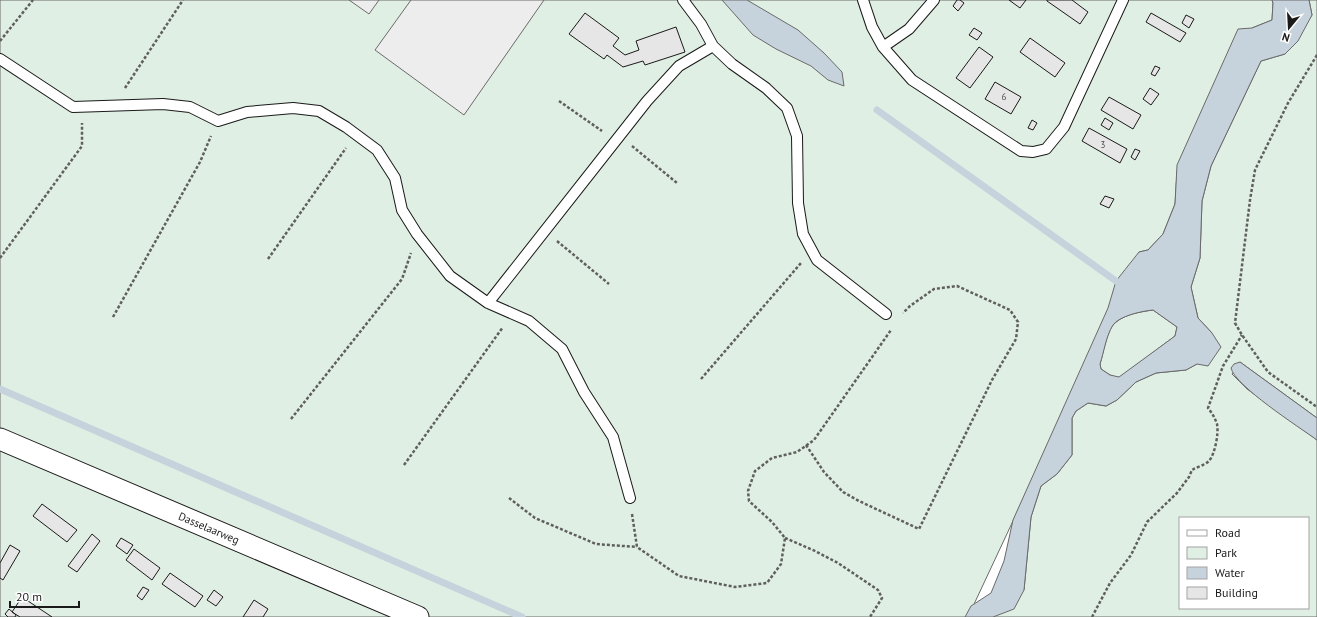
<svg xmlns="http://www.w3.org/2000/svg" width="1317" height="617" font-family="'PT Sans',sans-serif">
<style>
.green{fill:#e0efe3;stroke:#6a6a6a;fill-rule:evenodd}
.parking{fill:#ededed;stroke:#6a6a6a}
.water{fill:#c6d2dc;stroke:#6a6a6a;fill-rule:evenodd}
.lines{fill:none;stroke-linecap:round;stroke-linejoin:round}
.stream{stroke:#c6d2dc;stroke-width:7}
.building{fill:#e6e6e6;stroke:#1a1a1a}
.service-casing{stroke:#1a1a1a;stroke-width:12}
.minor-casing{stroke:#1a1a1a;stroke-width:23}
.path{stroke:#5f5f5f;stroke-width:2.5;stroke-dasharray:3 2;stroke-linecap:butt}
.service{stroke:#fff;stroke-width:10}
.minor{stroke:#fff;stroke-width:21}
.labels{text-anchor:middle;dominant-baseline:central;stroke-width:3;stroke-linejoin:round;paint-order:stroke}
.number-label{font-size:9px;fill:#4d4d4d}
.street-label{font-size:11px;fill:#1a1a1a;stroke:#fff}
</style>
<rect width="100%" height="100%" fill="#fff"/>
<!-- green -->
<path class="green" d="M0,0H1272L1273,3L1272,20L1252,28L1177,172L1175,204L1163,234L1148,250L1139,252L968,617H0Z
M1309,0H1317V418L1240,362L1232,374L1247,389L1317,440V617H993L1024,590L1031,517L1041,486L1057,474L1072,455V418L1076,411L1088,403L1106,406L1117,400L1136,382L1156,373L1186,370L1197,364L1212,333L1198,318L1191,287L1200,258L1202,201L1211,166L1261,61L1285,54L1312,15ZM1180,518H1308V608H1180Z
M1153,310L1177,327L1175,336L1119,378L1110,375L1101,369L1100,364C1103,355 1107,329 1115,323C1125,314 1140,312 1153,310Z"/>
<!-- parking -->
<path class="parking" d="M349,0H379L369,14Z
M411,0H544L464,115L375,50Z"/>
<!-- water -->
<path class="water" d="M722,0H747L798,30L824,53L842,72L844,86L828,80L811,66L776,49L753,35Z
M1272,0H1309L1312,15L1298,41L1285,54L1261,61L1211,166L1202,201L1200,258L1191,287L1198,318L1212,333L1221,347L1208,366L1197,364L1186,370L1156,373L1136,382L1117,400L1106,406L1088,403L1076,411L1072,418V455L1057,474L1041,486L1031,517L1024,590L1014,609L993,617H965L971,606L991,593L1004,561L1013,520L1108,308L1116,281L1139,252L1148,250L1163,234L1175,204L1177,165L1238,29L1252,28L1272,20L1273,3ZM1153,310L1177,327L1175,336L1119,377L1110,375L1101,369L1100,364C1104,352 1106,336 1113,325C1119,316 1142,311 1153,310Z
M1240,362L1317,418V440C1299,427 1235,386 1231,368L1234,364Z"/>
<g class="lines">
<!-- stream -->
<path class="stream" d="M877,110L1116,281
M0,389L522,617"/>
</g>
<!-- building -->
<path class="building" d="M957,0H960L964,3L958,11L953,6Z
M1009,0H1026L1020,8Z
M1047,0H1072L1088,12L1080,24L1047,1Z
M585,13L619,38L613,46L625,55L639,50L636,41L676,27L685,52L645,65L643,61L623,67L607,55L604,59L569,34Z
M1151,13L1186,33L1180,42L1146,22Z
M1186,15L1194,19L1189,28L1182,23Z
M974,28L982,33L977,40L969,35Z
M1030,38L1065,63L1055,77L1020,52Z
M979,47L993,57L970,88L956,78Z
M1155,66L1160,68L1155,76L1151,74Z
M995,82L1021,97L1011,114L985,99Z
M1150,88L1159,94L1151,105L1143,99Z
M1109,97L1141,115L1133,129L1101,110Z
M1105,118L1113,123L1109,130L1101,125Z
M1032,120L1037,123L1033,130L1028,128Z
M1089,128L1127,149L1120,163L1082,141Z
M1135,149L1140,151L1135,160L1131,157Z
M1105,196L1114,199L1109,208L1100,204Z
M42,504L77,530L67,542L33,516Z
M92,534L100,541L77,572L68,566Z
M121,538L133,545L127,554L116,546Z
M10,545L20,551L3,580L0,578V563Z
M134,549L160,568L152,580L126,560Z
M170,573L203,596L195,607L162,584Z
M143,587L149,590L142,600L137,596Z
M214,590L223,597L216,606L207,600Z
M22,597L52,617H20L12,612Z
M254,600L268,609L263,617H243Z
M9,609L16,615L15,617H8L5,614Z"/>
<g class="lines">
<!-- service casing -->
<g class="service-casing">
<path id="service" d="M683,0L701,24L713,46L732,64L766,88L787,108L797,136L798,203L803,234L817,260L886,314
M863,0L872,27L883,47L912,80L1021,151L1033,152L1046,149L1064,127L1123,0
M883,47L909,29L934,0
M0,59L73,107L163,104L190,107L218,121L247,112L293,108L319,111L346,127L377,150L395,178L402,210L417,234L450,276L488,303L529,321L562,349L584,392L613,437L630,498
M488,303L647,101L679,66L713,46"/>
</g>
<!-- minor casing -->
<g class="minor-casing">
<g id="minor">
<path id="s1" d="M0,439L418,617"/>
</g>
</g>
<!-- path -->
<path class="path" d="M0,41L33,0
M1317,55L1288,103L1255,170L1250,200L1235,323L1242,335L1268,372L1317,407
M125,88L183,0
M559,101L602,131
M632,146L677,183
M557,241L609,284
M0,258L82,146V123
M268,259L346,148
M113,317L200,162L211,136
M701,379L801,263
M291,419L402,279L411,253
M806,445L824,472L843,492L859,501L919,529L992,380L1016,339L1018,322L1010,310L957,286L934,289L910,306L903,313
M404,465L503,327
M509,498L535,518L596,544L637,547
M632,514L637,547L679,576L735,587L767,583L781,564L785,538L772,522L749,501L748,491L755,471L772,458L797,452L814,440L891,330
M785,538L813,550L838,563L878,590L882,598L870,617
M1092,617L1110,583L1131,555L1147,522L1177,493L1189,477L1192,470C1197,467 1205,465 1209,461C1215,454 1219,433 1217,424C1215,418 1212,413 1208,408L1223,366L1242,335"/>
<!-- service -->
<use href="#service" class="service"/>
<!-- minor -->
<use href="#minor" class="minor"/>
</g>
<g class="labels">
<!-- number labels -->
<g class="number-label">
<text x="1004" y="96">6</text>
<text x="1103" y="144">3</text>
</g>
<!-- street labels -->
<g class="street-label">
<text stroke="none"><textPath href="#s1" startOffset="227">Dasselaarweg</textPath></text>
</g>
</g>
<!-- legend -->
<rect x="1179" y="517" width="130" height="92" fill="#ffffff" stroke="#a3a3a3"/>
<rect x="1187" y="530" width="20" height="6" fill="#ffffff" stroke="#a3a3a3"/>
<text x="1215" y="537" font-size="12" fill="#1a1a1a">Road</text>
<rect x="1187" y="547" width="20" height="12" fill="#e0efe3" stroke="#a3a3a3"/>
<text x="1215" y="557" font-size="12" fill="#1a1a1a">Park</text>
<rect x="1187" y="567" width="20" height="12" fill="#c6d2dc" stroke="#a3a3a3"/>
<text x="1215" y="577" font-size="12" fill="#1a1a1a">Water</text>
<rect x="1187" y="587" width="20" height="12" fill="#e6e6e6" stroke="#a3a3a3"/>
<text x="1215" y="597" font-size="12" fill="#1a1a1a">Building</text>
<!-- north arrow -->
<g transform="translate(1289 28) rotate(198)" stroke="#ffffff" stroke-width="3" paint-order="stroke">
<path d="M0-3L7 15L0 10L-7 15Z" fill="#1a1a1a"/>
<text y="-6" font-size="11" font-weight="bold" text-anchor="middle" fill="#1a1a1a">N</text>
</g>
<!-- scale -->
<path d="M10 601v6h69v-6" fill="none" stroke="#1a1a1a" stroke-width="2"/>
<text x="16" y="601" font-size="12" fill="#1a1a1a" stroke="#ffffff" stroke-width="3" paint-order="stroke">20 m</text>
</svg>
